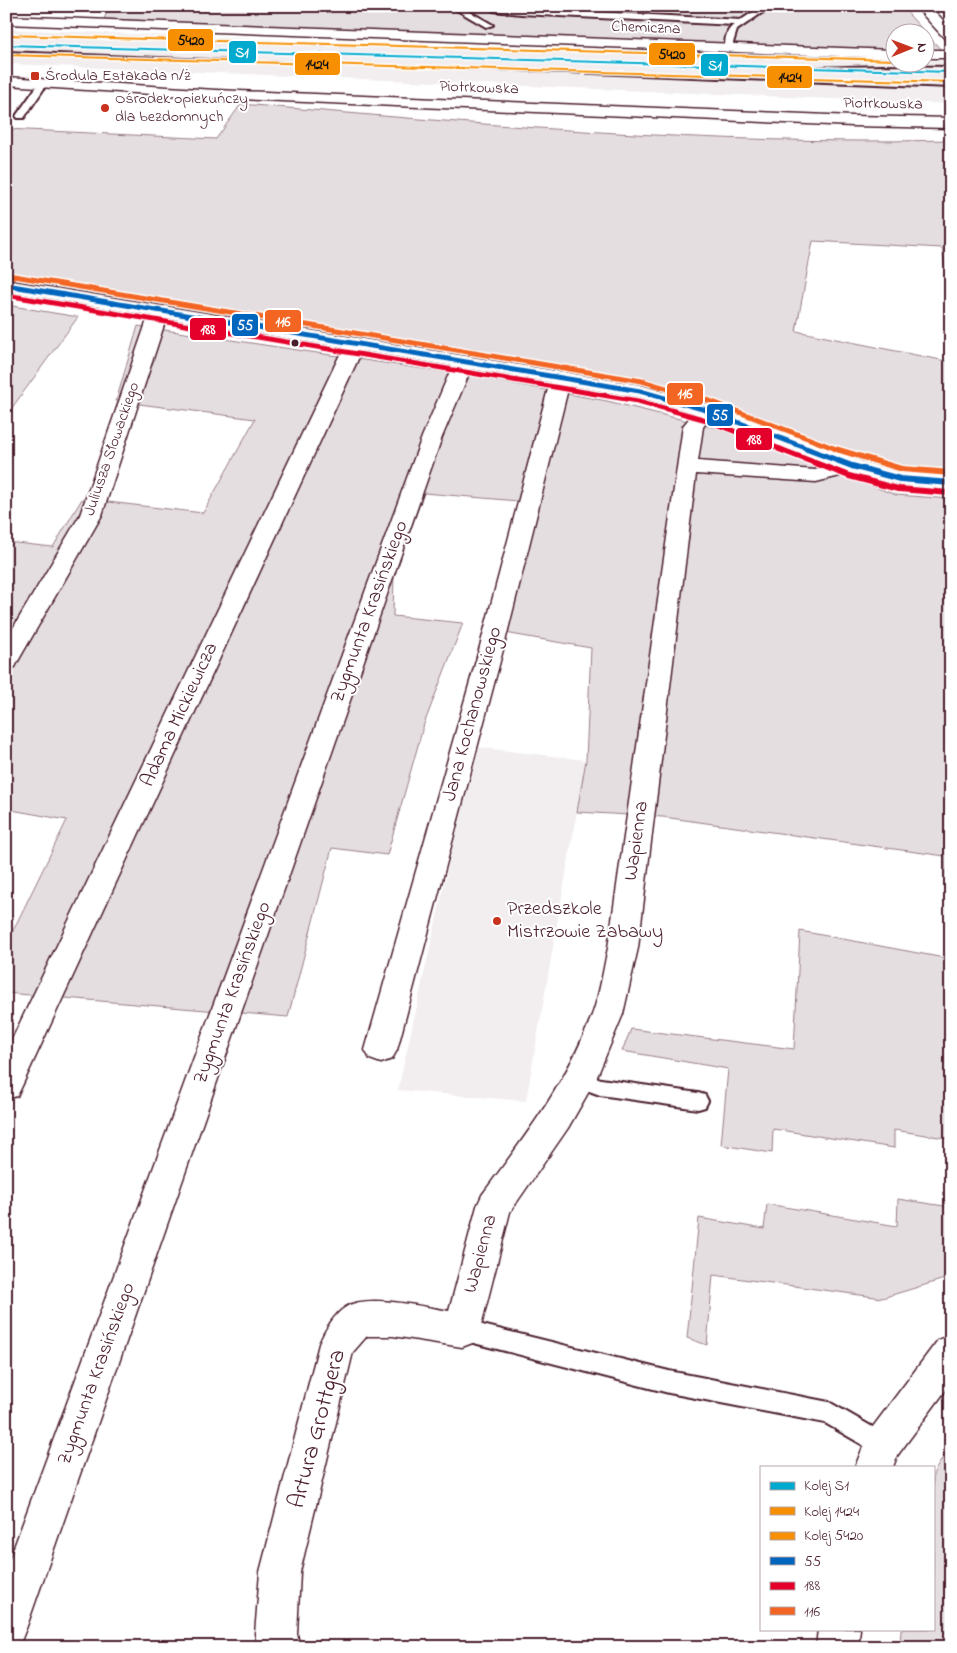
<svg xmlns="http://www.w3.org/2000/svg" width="957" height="1653" font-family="'Indie Flower',sans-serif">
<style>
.built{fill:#f2eeef}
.green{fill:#e5dee0;stroke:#987e86}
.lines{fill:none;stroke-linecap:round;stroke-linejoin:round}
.lane-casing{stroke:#4a1f2b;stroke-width:4}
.street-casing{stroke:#4a1f2b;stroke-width:3}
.secondary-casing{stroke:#4a1f2b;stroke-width:3}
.primary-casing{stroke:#4a1f2b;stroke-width:3}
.lane{fill:#fff;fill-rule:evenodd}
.street{fill:#fff;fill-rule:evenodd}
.secondary{fill:#fff;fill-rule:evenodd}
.primary{fill:#fff;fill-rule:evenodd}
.rail{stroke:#4a1f2b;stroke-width:2}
.bus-1-far1-casing{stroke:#fff;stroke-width:8}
.bus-1-casing{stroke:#fff;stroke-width:9}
.bus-2-far1-casing{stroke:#fff;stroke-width:8}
.bus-2-casing{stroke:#fff;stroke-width:9}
.bus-3-far1-casing{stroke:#fff;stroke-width:8}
.bus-3-casing{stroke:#fff;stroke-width:9}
.bus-1-far1{stroke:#0065bd;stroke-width:5}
.bus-1{stroke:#0065bd;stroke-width:6}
.bus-2-far1{stroke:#e4002b;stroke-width:5}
.bus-2{stroke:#e4002b;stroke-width:6}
.bus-3-far1{stroke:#f26522;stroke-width:5}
.bus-3{stroke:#f26522;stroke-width:6}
.rail-1-casing{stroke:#fff;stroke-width:3}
.rail-2-casing{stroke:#fff;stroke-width:3}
.rail-3-casing{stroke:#fff;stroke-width:3}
.rail-1{fill:#00a9ce;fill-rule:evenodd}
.rail-2{fill:#f68f02;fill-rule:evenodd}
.rail-3{fill:#f68f02;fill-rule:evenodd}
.poi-dot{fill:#c8321e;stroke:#fff;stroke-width:2}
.bus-dot{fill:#4a1f2b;stroke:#fff;stroke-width:2}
.labels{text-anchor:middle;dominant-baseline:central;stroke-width:4;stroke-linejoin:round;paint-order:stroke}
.far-street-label{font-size:16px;fill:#4a1f2b;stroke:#fff}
.far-poi-label{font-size:16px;fill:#4a1f2b;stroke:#fff;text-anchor:start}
.street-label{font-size:20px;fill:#4a1f2b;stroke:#fff}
.poi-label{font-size:20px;fill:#4a1f2b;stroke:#fff;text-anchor:start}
.near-street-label{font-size:24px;fill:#4a1f2b;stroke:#fff}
.line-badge{stroke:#fff;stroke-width:2}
.badge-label{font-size:14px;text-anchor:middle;font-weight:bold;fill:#fff}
.pale-badge-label{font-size:14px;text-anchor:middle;font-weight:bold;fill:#111}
</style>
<rect width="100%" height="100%" fill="#fff"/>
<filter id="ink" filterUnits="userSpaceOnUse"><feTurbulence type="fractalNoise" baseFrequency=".02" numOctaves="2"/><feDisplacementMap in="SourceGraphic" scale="10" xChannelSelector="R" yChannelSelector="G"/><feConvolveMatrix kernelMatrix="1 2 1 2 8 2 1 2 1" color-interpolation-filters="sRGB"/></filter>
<g filter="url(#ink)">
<!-- built -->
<path class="built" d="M6,29L530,50L894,59V62L951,60V104L6,64Z
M475,747L586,760L526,1101L398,1090Z"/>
<!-- green -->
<path class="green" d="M110,6H901L943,52H925L924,32H894V51L803,49L104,19Z
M241,104C477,124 714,146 951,140V303L942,248L813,241L796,331L951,362V474L906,472L713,400L578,368L6,274V129L216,139Z
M6,305L78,317L6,416Z
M138,326L470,376L607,401L716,428L896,495L951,499V1139L894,1130V1148L773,1129L772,1153L721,1145L728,1069L622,1051L631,1029L794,1049L800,931L950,959L945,856L663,817L577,812L586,760L591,648L488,630L518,501L424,493L394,576L393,616L463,623L424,724L387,855L332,848L288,1017L6,993V945L67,820L6,809V542L53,547L82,499L203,513L255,419L116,401Z
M898,1199L951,1207V1277L882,1298L713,1275L707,1345L687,1338L699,1218L764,1229L767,1204L897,1226Z
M951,1444V1647H900L901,1629H933V1474Z"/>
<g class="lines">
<!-- lane casing -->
<g class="lane-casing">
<path id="lane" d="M450,6H460L493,25L486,27Z
M487,6L741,20L762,6H772L737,30L733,43L734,49L730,52L726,49C724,41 726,30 734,25L521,14L494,11Z
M40,82L47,84L24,118H18L16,116Z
M580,1071L601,1079L698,1093L705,1095L708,1101L705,1107L698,1109L600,1095L573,1085L571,1079L573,1073Z
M462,1320L669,1371L829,1402L890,1437L893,1445L890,1453L882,1456L825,1423L669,1393L462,1340L454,1337L451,1330L454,1323Z"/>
</g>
<!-- street casing -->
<g class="street-casing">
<path id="street" d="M6,16L894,50V58L6,24Z
M924,50H951V58H924Z
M166,306L173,308L175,312L164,325L102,515L18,661L15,667L6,669V640L80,515L146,323L159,308Z
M355,338L362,340L365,344L22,1086L17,1096L6,1099V1052L345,344L348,340Z
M464,356L471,358L474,362L442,437L27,1626L21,1641L6,1646V1569L422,437L454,362L457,358Z
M563,372L570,374L573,378L568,389L503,650L397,1050L392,1059L381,1063L370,1059L365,1050L479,650L548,389L556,374Z
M706,404L713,406L716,410L703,427L698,461L815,470L852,460L860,461L863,466L860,471L816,482L696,474L638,948L623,1014L596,1079L568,1128L510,1212L480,1330L475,1342L462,1347L393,1336H367L353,1352L300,1572L297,1634L300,1647H258L255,1634L260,1572L319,1344C324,1332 334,1314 346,1307C366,1293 425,1307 449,1311L477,1206L482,1195C524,1138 567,1083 592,1015C600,994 603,970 608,948L683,426L699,406Z
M951,1335V1383L897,1456L893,1467H855L869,1432L938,1340Z
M818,1629H860L858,1647H816Z"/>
</g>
<!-- secondary casing -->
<g class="secondary-casing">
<path id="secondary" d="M6,77L216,90L853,116L951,118V128L853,126L216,98L6,85Z
M6,280L640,385L713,406L860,461L901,473L951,476V489L900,485L844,471L699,414L638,397L6,291Z"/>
</g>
<!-- primary casing -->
<g class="primary-casing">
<path id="primary" d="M915,6H930L951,29V41L946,40Z"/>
</g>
<!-- lane -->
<use href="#lane" class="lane"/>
<!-- street -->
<use href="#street" class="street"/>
<!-- secondary -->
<use href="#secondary" class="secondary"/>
<!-- primary -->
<use href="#primary" class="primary"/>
<!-- rail -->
<path class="rail" d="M6,51L951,88
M774,68L882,65L951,66"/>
<!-- bus-1-far1 casing -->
<g class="bus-1-far1-casing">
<path id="bus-1-far1" d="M6,285L640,391L706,410L811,450"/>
</g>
<!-- bus-1 casing -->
<g class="bus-1-casing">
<path id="bus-1" d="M807,449L852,466L900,479L951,483"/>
</g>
<!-- bus-2-far1 casing -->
<g class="bus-2-far1-casing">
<path id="bus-2-far1" d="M6,295L638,401L703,419L783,450"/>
</g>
<!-- bus-2 casing -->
<g class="bus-2-casing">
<path id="bus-2" d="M779,449L849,476L898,489L950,493"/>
</g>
<!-- bus-3-far1 casing -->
<g class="bus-3-far1-casing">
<path id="bus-3-far1" d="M8,275L642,381L710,401L839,450"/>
</g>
<!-- bus-3 casing -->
<g class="bus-3-casing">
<path id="bus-3" d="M836,449L902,469L951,473"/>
</g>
<!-- bus-1-far1 -->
<use href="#bus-1-far1" class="bus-1-far1"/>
<!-- bus-1 -->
<use href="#bus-1" class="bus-1"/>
<!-- bus-2-far1 -->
<use href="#bus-2-far1" class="bus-2-far1"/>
<!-- bus-2 -->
<use href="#bus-2" class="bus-2"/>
<!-- bus-3-far1 -->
<use href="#bus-3-far1" class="bus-3-far1"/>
<!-- bus-3 -->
<use href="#bus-3" class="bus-3"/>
<!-- rail-1 casing -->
<g class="rail-1-casing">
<path id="rail-1" d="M6,44L951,71V73L6,46Z"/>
</g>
<!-- rail-2 casing -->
<g class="rail-2-casing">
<path id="rail-2" d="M6,54L951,81V83L6,56Z"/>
</g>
<!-- rail-3 casing -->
<g class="rail-3-casing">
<path id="rail-3" d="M6,34L894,59V61L6,36Z"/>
</g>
<!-- rail-1 -->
<use href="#rail-1" class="rail-1"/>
<!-- rail-2 -->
<use href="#rail-2" class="rail-2"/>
<!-- rail-3 -->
<use href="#rail-3" class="rail-3"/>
</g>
</g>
<!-- markers -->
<g class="poi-dot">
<rect x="30" y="71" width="10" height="10" rx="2.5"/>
<circle cx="105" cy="108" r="5"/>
<circle cx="497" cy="921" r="5"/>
</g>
<circle class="bus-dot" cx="295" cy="343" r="4.5"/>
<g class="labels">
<!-- far-street labels -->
<g class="far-street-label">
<text transform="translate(646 28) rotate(2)">Chemiczna</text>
<text transform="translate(479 88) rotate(2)">Piotrkowska</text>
<text transform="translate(883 104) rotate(1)">Piotrkowska</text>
<text transform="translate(112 449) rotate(-71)">Juliusza Słowackiego</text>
</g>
<!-- far-poi labels -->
<g class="far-poi-label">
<text x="45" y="76">Środula Estakada n/ż</text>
<text x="115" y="99">Ośrodek opiekuńczy<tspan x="115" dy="18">dla bezdomnych</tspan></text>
</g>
<!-- street labels -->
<g class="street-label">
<text transform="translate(370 612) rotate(-70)">Zygmunta Krasińskiego</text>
<text transform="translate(473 714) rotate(-75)">Jana Kochanowskiego</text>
<text transform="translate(180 715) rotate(-65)">Adama Mickiewicza</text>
<text transform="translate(637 841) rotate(-82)">Wapienna</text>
<text transform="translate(233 993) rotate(-70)">Zygmunta Krasińskiego</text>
<text transform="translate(481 1254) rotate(-75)">Wapienna</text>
<text transform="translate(97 1374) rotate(-70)">Zygmunta Krasińskiego</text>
</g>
<!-- poi labels -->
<g class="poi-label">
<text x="507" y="909">Przedszkole<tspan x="507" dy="23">Mistrzowie Zabawy</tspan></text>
</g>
<!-- near-street labels -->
<g class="near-street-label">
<text transform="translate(318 1429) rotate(-75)">Artura Grottgera</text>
</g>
</g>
<g class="line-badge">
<rect x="167" y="28" width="47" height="24" rx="5" fill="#f68f02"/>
<rect x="228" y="40" width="29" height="24" rx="5" fill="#00a9ce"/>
<rect x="648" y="42" width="48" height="24" rx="5" fill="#f68f02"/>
<rect x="294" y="52" width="47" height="24" rx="5" fill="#f68f02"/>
<rect x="700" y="53" width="29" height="24" rx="5" fill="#00a9ce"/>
<rect x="766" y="65" width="47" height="24" rx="5" fill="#f68f02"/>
<rect x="264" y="309" width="38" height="24" rx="5" fill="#f26522"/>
<rect x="231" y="313" width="28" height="24" rx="5" fill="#0065bd"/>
<rect x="189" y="317" width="38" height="24" rx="5" fill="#e4002b"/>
<rect x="666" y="382" width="38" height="24" rx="5" fill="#f26522"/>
<rect x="706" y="403" width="28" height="24" rx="5" fill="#0065bd"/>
<rect x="735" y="427" width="38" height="24" rx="5" fill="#e4002b"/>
</g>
<g class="badge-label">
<text x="242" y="57">S1</text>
<text x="715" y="70">S1</text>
<text x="283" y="326">116</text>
<text x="245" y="330">55</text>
<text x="208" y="334">188</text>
<text x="685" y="398">116</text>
<text x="720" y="420">55</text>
<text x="754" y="444">188</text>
</g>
<g class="pale-badge-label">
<text x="191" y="45">5420</text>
<text x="672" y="59">5420</text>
<text x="317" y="69">1424</text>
<text x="790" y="82">1424</text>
</g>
<!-- margin -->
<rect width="957" height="1653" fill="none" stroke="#fff" stroke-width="25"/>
<rect x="12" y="12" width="932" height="1628" fill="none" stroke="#4a1f2b" stroke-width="2" filter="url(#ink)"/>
<!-- legend -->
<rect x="760" y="1466" width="175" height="165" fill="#ffffff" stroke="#b7a5aa"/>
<rect x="770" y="1482" width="25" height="8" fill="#00a9ce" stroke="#b7a5aa"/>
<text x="804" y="1490" font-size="15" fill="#4a1f2b">Kolej S1</text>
<rect x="770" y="1507" width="25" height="8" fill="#f68f02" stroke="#b7a5aa"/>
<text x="804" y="1516" font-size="15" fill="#4a1f2b">Kolej 1424</text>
<rect x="770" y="1532" width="25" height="8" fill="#f68f02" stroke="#b7a5aa"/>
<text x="804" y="1540" font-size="15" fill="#4a1f2b">Kolej 5420</text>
<rect x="770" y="1557" width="25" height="8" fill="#0065bd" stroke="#b7a5aa"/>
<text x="804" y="1566" font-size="15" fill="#4a1f2b">55</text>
<rect x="770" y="1582" width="25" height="8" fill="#e4002b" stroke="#b7a5aa"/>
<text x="804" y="1590" font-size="15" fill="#4a1f2b">188</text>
<rect x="770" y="1607" width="25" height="8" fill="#f26522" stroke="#b7a5aa"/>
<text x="804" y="1616" font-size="15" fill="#4a1f2b">116</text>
<!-- north arrow -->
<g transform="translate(910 48) rotate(89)"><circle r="24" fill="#ffffff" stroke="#b7a5aa"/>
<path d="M0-4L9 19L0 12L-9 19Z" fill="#c8321e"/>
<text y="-8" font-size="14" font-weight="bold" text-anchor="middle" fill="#4a1f2b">N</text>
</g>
</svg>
